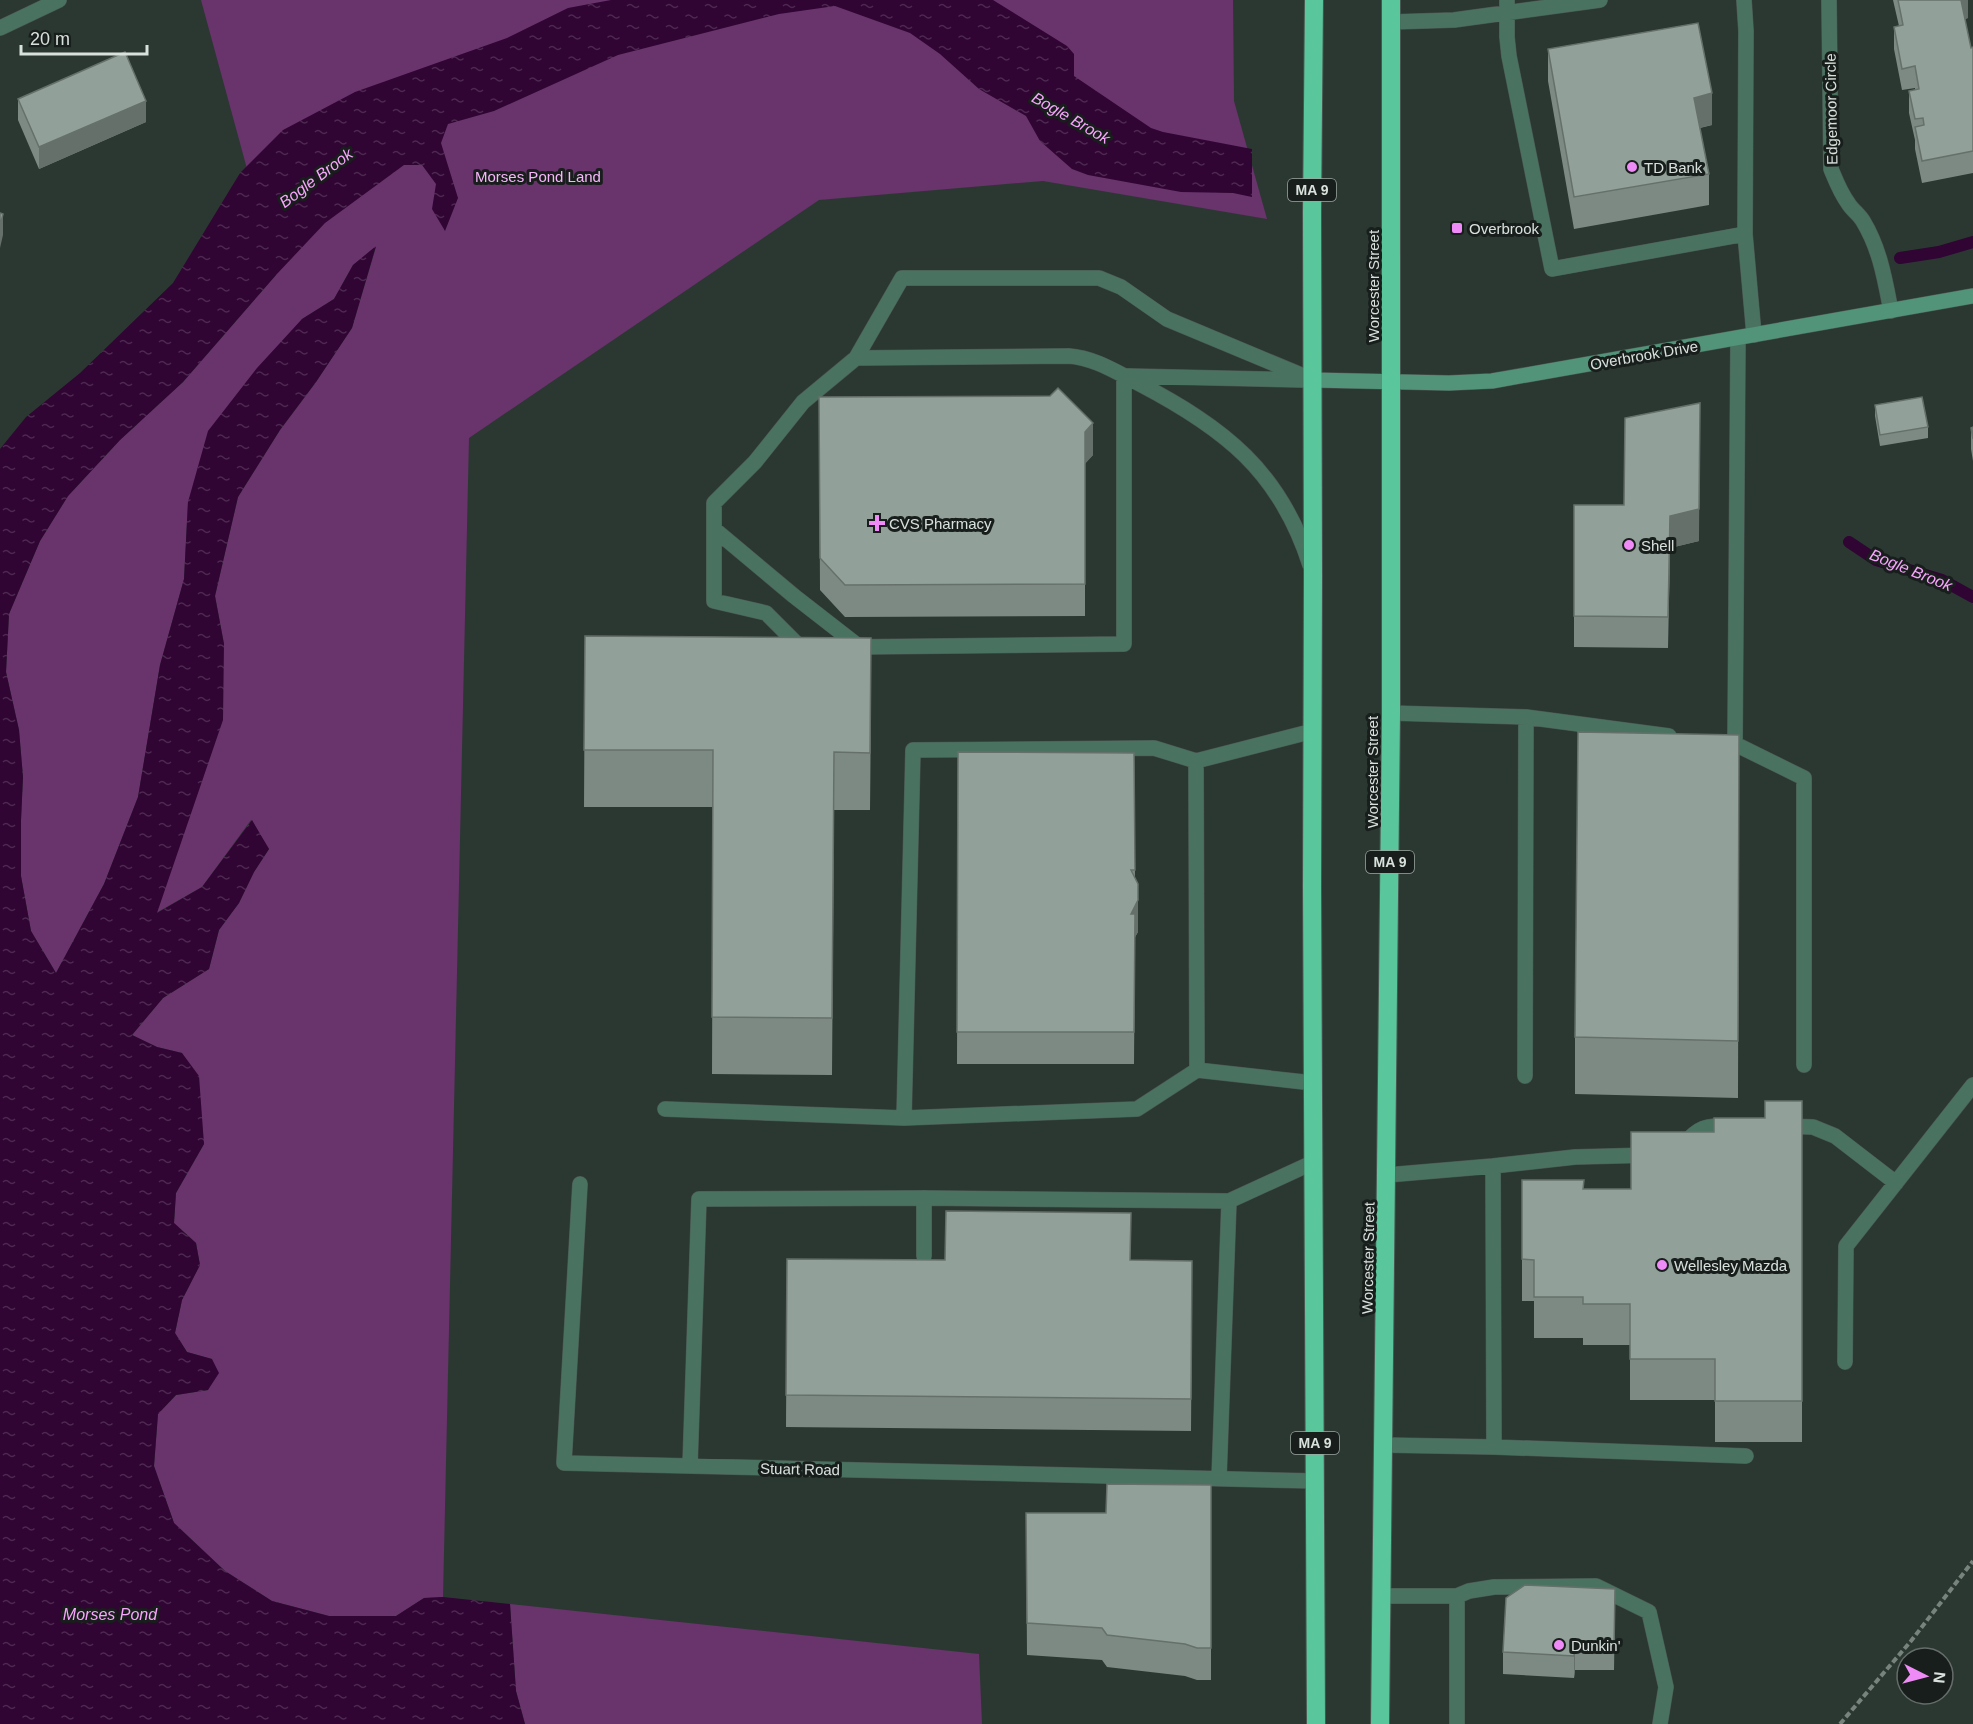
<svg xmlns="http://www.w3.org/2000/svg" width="1973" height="1724" font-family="Helvetica,sans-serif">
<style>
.green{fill:#69336c}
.water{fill:url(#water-ripples)}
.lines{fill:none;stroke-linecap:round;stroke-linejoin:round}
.stream{stroke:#300433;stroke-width:12}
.lane-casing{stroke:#4a5651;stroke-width:16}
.street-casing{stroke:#4a5651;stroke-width:16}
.secondary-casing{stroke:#4a5651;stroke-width:16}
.highway-casing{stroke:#4a5651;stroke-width:20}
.path{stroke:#78837e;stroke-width:4;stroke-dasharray:6 3;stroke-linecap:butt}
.lane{stroke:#4a7261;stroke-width:15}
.street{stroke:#4a7261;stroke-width:15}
.secondary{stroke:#529479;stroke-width:15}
.highway{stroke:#5ac69c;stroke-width:18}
.wall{fill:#7d8a84}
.shaded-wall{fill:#66706b}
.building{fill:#91a099;stroke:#66706b;stroke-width:1.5}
.poi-dot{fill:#ef8bf6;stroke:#181e1b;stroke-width:2}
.labels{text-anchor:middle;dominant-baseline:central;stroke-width:6;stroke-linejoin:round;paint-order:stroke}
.shield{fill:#181e1b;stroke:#9fa6a3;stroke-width:1.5}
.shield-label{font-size:14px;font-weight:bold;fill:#d9e1dd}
.street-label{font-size:15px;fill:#d9e1dd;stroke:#181e1b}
.poi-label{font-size:15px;fill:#d9e1dd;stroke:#181e1b;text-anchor:start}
.park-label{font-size:15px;fill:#f8b6fc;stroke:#181e1b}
.water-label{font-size:16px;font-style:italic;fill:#f8a5fd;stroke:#181e1b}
</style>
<defs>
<pattern id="water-ripples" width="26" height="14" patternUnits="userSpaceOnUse" patternTransform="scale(1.5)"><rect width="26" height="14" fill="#300433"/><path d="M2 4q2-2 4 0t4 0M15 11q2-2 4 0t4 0" fill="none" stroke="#4d2850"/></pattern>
</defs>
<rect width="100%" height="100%" fill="#2b3832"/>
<!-- green -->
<path class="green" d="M201,0H1233L1234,101L1267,219L1043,181L819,200L469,438L443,1597L424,1598L396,1616H329L272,1601L225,1571L174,1523L154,1466L158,1414L176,1395L208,1390L212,1359L187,1352L175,1333L182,1300L200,1265L196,1243L174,1223L176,1193L204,1144L182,1053L157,1047L132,1035L163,998L209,969L219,930L239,903L254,872L269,849L251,820L202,887L156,913L195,800L224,644L215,596L238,497L280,430L316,382L352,328L376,247L353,265L334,299L302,319L188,502L184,579L160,665L138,797L104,884L56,973L31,931L21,876V820L23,777L19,730L6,672L9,614L40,541L68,496L120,440L183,382L276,275Z
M510,1604L979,1654L982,1724H525L516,1691Z"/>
<!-- water -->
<path class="water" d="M611,0H993L1067,46L1074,54V76L1151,128L1163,132L1252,149V197L1233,193L1181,192L1088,175L1072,169L1040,141L1026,116L979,89L940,54L910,33L835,6L779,14L618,55L494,111L448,124L441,143L458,198L445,231L432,209L436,184L422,165H404L325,223L276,275L183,382L120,440L68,496L40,541L9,614L6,672L19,730L23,777L21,820V876L31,931L56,973L104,884L138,797L160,665L184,579L188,502L208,431L257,368L302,319L334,299L353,265L376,246L352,328L316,382L280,430L238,497L215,596L224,644L223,720L157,913L202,887L252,820L269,849L254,872L239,903L219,930L209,969L163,998L132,1035L157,1047L182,1053L199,1076L204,1144L176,1193L174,1223L196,1243L200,1265L182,1300L175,1333L187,1352L212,1359L219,1373L208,1390L176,1395L158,1414L154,1466L174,1523L225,1571L272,1601L329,1616H396L424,1598L443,1597L510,1604L516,1691L525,1724H0V449L26,417L80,373L173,283L240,173L283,130L355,92L507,38L568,8Z"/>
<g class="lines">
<!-- stream -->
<path class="stream" d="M1900,258L1939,252L1973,242
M1849,542L1876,560L1942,580L1973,597"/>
<!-- lane casing -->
<g class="lane-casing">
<path id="lane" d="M1507,0V37L1509,56L1552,269L1745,234
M1744,0L1746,31L1745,234L1754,335
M1391,22L1454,20L1600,0
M856,358L1069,356C1095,358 1116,372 1140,384C1224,428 1280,471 1310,565
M1127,376L1304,380
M714,529L794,596L857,645
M852,647L1124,644V376
M805,652L766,613L714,601V503L755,462L803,402L856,358L902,278H1099L1121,287L1167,319L1313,380
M1391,713L1526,717L1669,736
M1719,742L1735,744L1804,778V1065
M1735,744L1738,338
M1196,761L1197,1070
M1525,1076L1526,717
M665,1109L904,1118L1137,1109L1197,1070L1313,1083
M904,1118L913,750L1154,748L1196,761L1313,731
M1782,1126L1813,1127L1835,1136L1896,1183
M1682,1146C1701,1124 1707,1126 1734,1126
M1493,1166L1575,1157L1652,1155
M580,1184L564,1463L1316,1481
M924,1198V1256
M1845,1362L1846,1246L1973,1085
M1383,1445L1494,1447L1493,1166L1387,1175
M1494,1447L1746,1456
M690,1466L699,1199L924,1198L1229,1201
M1219,1479L1229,1201L1314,1162
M1381,1596H1457L1469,1591L1494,1587L1596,1586L1649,1612L1666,1687L1660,1724
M1457,1724V1596"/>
</g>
<!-- street casing -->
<g class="street-casing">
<path id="street" d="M1829,0L1831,169C1836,181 1840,192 1848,203C1852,210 1859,214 1863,221C1880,249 1885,280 1891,311
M0,28L59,0"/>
</g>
<!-- secondary casing -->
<g class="secondary-casing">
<path id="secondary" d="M1313,380L1449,383L1492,381L1973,296"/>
</g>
<!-- highway casing -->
<g class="highway-casing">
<path id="highway" d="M1314,0L1312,212L1313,576L1312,887L1316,1724
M1380,1724L1391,713V0"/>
</g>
<!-- path -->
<path class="path" d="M1840,1724L1911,1641L1973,1561"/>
<!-- lane -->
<use href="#lane" class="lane"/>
<!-- street -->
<use href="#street" class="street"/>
<!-- secondary -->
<use href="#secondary" class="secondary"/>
<!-- highway -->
<use href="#highway" class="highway"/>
</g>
<!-- wall -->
<path class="wall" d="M1893,0H1968V18L1965,19L1971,48L1973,47V173L1922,183L1915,149V140L1909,113V91L1915,90V88L1902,90L1894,49V27L1899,26Z
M1548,49L1712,125L1700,128L1709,174V205L1574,229L1548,81Z
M18,99L146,122L39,169L18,120Z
M819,397L1093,455L1085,463V616L845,617L820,590Z
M1875,405L1928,427V438L1880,446L1875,416Z
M1973,427V461L1971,449V428Z
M1574,505L1699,541L1670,548L1668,648L1574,647Z
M585,636L871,638L870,810H834L832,1075L712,1074L713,807H584Z
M1739,735L1738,1098L1575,1094V1037Z
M958,752L1134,753L1135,879L1138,925V932L1135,937L1134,1064H957Z
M1802,1101V1442H1715V1400H1630V1345H1583V1338H1534V1301H1522V1180L1584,1189H1631L1714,1132L1765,1118Z
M787,1259L945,1260H1131L1192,1292L1191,1431L786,1427Z
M1211,1485V1680H1197L1185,1676L1107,1667L1102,1660L1027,1655L1026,1513H1106Z
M1615,1610L1614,1670H1575L1574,1678L1503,1674V1652Z"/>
<!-- shaded-wall -->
<path class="shaded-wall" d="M1961,0H1968V18L1961,20Z
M1712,93V125L1694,129V98Z
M146,101V122L39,169V147Z
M3,214V235L0,248V226Z
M1700,403L1699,541L1670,548L1668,648L1670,516Z
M1093,423V455L1085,464V432Z
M871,695L870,810V753Z
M1138,893V932L1135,937L1134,1064L1135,938L1131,914Z
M1575,1648V1670L1574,1678V1656Z"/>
<!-- building -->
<path class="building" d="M1898,0H1961L1971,48L1973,47V151L1922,161L1915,127L1924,125L1923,118L1915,119L1909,91L1919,89L1915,66L1902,69L1894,27L1903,25Z
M1698,23L1712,93L1694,98L1709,174L1574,197L1548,49Z
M125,52L146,101L39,147L18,99Z
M0,213L3,214L0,226Z
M1058,388L1093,423L1085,432V584L845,585L820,558L819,397L1050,396Z
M1922,397L1928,427L1880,435L1875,405Z
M1700,403L1699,509L1670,516L1668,617L1574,616V505H1624L1625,418Z
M1973,427V439L1971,428Z
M585,636L871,638L870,753L834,752L832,1018L712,1017L713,750H584Z
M1578,732L1739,735L1738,1041L1575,1037Z
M958,752L1134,753L1135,870H1131L1138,884V900L1131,914H1135L1134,1032H957Z
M1765,1101H1802V1401H1715V1359H1630V1304H1583V1297H1534V1260L1522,1259V1180H1584L1583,1189H1631V1132H1714V1118H1765Z
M946,1211L1131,1213L1130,1260L1192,1261L1191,1399L786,1395L787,1259L945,1260Z
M1107,1484L1211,1485V1648H1197L1185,1644L1107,1635L1102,1628L1027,1623L1026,1513H1106Z
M1525,1585L1615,1589L1614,1648H1575L1574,1656L1503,1652L1506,1598Z"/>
<!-- markers -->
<g class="poi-dot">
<circle cx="1632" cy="167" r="6"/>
<rect x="1451" y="222" width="12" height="12" rx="3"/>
<path d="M874 514h6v6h6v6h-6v6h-6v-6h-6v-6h6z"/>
<circle cx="1629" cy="545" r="6"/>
<circle cx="1662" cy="1265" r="6"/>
<circle cx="1559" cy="1645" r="6"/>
</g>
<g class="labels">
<!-- shield labels -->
<g class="shield">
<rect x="1288" y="179" width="48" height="22" rx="4.5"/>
<rect x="1366" y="851" width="48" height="22" rx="4.5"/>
<rect x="1291" y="1432" width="48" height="22" rx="4.5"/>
</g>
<g class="shield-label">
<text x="1312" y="190">MA 9</text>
<text x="1390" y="862">MA 9</text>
<text x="1315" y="1443">MA 9</text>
</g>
<!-- street labels -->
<g class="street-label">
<text transform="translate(1831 109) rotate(-91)">Edgemoor Circle</text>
<text transform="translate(1373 286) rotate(-90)">Worcester Street</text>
<text transform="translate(1644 355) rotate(-10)">Overbrook Drive</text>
<text transform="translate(1372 772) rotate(-90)">Worcester Street</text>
<text transform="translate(1368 1258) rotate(-89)">Worcester Street</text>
<text transform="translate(800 1469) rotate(1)">Stuart Road</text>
</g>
<!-- poi labels -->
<g class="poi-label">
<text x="1644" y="167">TD Bank</text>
<text x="1469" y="228">Overbrook</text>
<text x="889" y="523">CVS Pharmacy</text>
<text x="1641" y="545">Shell</text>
<text x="1674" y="1265">Wellesley Mazda</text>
<text x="1571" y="1645">Dunkin'</text>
</g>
<!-- park labels -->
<g class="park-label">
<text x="538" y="176">Morses Pond Land</text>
</g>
<!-- water labels -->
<g class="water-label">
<text transform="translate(1071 118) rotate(30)">Bogle Brook</text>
<text transform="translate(316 178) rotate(-37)">Bogle Brook</text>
<text transform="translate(1911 570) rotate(22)">Bogle Brook</text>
<text x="110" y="1614">Morses Pond</text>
</g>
</g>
<!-- north arrow -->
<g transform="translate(1925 1676) rotate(96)"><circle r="28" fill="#181e1b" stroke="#656c69" stroke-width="1.5"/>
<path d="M0-4.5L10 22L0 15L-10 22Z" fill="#ef8bf6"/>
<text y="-9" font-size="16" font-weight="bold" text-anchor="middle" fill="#d9e1dd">N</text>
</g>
<!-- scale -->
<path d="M21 45v9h126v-9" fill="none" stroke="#d9e1dd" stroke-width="3"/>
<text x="30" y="45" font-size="18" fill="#d9e1dd" stroke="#181e1b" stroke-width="4.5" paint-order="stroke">20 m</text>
</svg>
